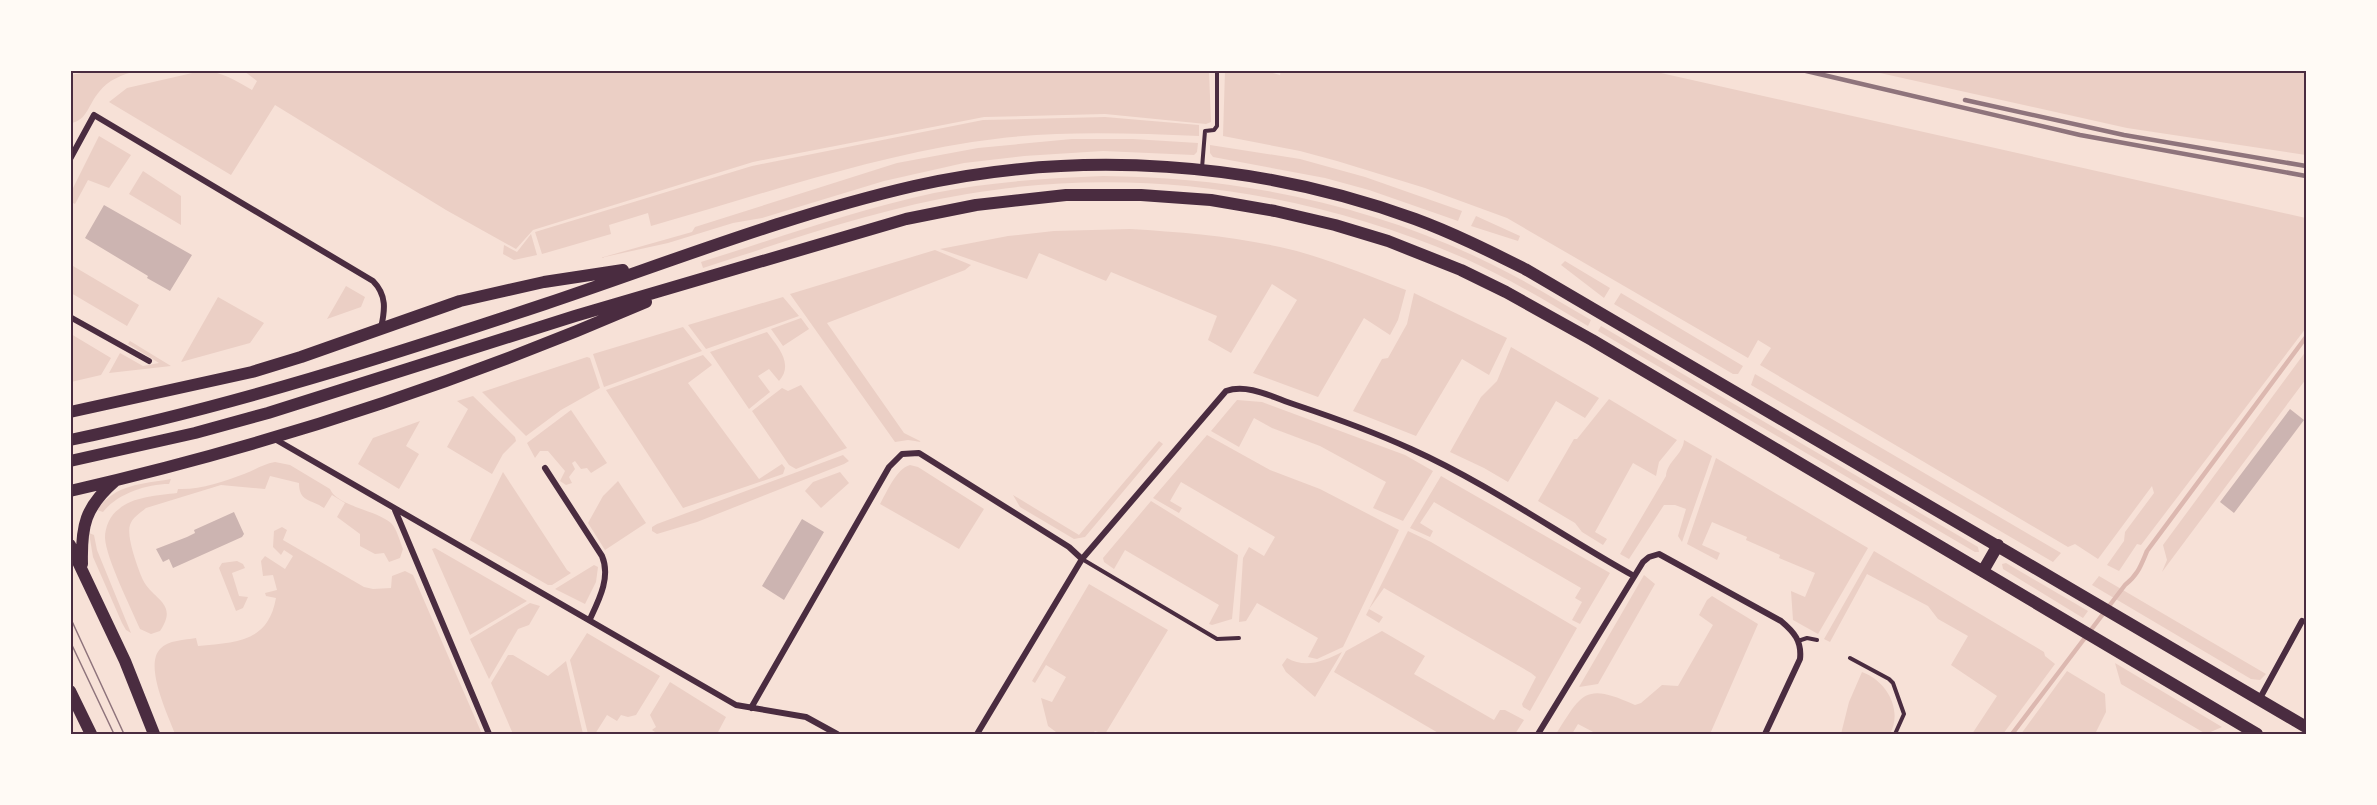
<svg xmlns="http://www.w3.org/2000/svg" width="2377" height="805" font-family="Bitter,serif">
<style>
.green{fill:#ebcfc5}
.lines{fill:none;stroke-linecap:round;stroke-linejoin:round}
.stream{stroke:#dcb8b0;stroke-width:4.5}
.building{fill:#ccb4b1}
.service{stroke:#4a2c40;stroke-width:4}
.minor{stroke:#4a2c40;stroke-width:6}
.primary{stroke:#4a2c40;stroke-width:12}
.tram{stroke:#8f747c;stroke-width:1.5}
.rail{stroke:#8f747c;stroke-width:4.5}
.neatline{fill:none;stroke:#4a2c40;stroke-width:2}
</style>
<rect width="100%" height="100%" fill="#f7e1d7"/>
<!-- green -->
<path class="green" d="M97,70L137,71C123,74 108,80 99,92C89,103 87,121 71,123V75Z
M1281,70L1652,71L2306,218V328L2141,545L2137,544L2119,571L2107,565L2124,541L2125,532L2154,493L2152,486L2098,559L2075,544L2068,547L1760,365L1771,348L1758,340L1748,358L1507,218L1425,188L1337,161L1300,151L1223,136L1225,71H1265L1280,75Z
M201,71C219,70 237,81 252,90L257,81L244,71H1209L1211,122L1206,124L1105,114L984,117L753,162L533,230L516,249L446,210L275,105L231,175L109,102L127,88Z
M2249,71L2306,73V155L2127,128L1871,71Z
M1105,117L1199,125V136C1123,133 1047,130 972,142C863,159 757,196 651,226L648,213L609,225L611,234L542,254L535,232L752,166L983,120Z
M99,136L131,155L109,188L88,180L75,204L71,202V192Z
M1072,139H1133L1198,143L1197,152L1194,155L1103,151L1024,156L964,163L884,181L762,218L733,223L668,243L600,258L692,232L695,227L897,163L978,148Z
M1210,145L1300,159L1365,177L1462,211L1458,221L1369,190L1325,178L1213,157L1210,153Z
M143,171L181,196V225L129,194Z
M1103,176C1237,177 1371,204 1491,264C1526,281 1558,301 1591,320L1588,326C1548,302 1508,278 1466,259C1311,191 1135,165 967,194C877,209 790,240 703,268L701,262C778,238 855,210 934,193C990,182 1047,178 1103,176Z
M1476,216L1520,236L1518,241L1471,226Z
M1130,229C1180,232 1230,236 1280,247C1322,256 1366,275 1406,290L1398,320L1390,335L1364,318L1318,397L1253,373L1297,300L1272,284L1231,353L1208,340L1217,316L1111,272L1106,281L1039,253L1027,279L940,249L1008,236L1054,231Z
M531,234L537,255L514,260L503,254L504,245L517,252Z
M935,250L971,265L965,270L827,323L904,433L922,442L908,440L895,442L790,294Z
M1565,261L1610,288L1604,298L1561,265Z
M73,266L139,305L127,326L71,293V269Z
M346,286L365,297L361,307L327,319Z
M1414,293L1507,338L1489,375L1462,359L1416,436L1353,411L1382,359L1388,358L1407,324Z
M1621,293L1743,366L1738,374H1733L1614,304Z
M218,297L264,323L250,343L181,362Z
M783,297L799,316L706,349L688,325Z
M801,318L809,329L783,346L771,329Z
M1601,326L1978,547L1979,552H1975L1598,331Z
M683,327L702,351L604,387L593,354Z
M767,332C778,347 794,364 779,381L769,369L758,376L770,392L749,409L710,352Z
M71,334L111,358L101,375L71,382Z
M130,341L171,366L109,373L120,353L143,366L159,363L128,344Z
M1511,347L1599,398L1585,418L1556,401L1508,482L1484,468L1450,452L1481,397L1497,381Z
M2306,351V379L2162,572L2167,560L2163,545Z
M703,355L712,365L688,383L759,479L782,464L785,468L783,474L683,508L606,390Z
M587,357L590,358L600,388L561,410L526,436L482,392Z
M1755,374L2061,553L2053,562L1751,385Z
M801,385L847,448L796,469L789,465L752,411L782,388L788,391Z
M473,396L515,437L516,441L503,454L492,474L447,447L468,409L457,401Z
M1609,399L1677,440L1659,462L1656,476L1633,463L1595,532L1607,539L1603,545L1582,532L1575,523L1538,501L1574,439H1577Z
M1237,400L1262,402L1405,455L1433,471L1403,521L1373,508L1386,482L1320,446L1272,428L1254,418L1239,447L1211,431Z
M571,410L607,463L591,473L587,468L581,469L575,461L572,463L575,469L569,477L572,483L566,485L560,481L565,471L548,451H540L535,458L527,443Z
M420,421L406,446L419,454L399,489L358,464L373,438Z
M1207,435L1270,470L1320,489L1399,530L1343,647L1317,659L1308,657L1318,638L1257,603L1246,621L1239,622L1243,558L1249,547L1264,556L1275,537L1181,482L1170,501L1182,508L1179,513L1153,498Z
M1684,440L1712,456L1682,542L1678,536L1686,509L1675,505H1664L1629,559L1620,554L1666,476C1667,461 1683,455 1684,440Z
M1159,441L1163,444L1085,537L1074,539L1020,507L1013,495L1079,535Z
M843,455L849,461L844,464L697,522L657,534L652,531V527L657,524Z
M1716,458L1868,548L1818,634L1793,620L1791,591L1805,597L1815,573L1779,558L1780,555L1746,540L1747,537L1712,522L1702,545L1720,553L1717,560L1687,544Z
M275,462L290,465L330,489C337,506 376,510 391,523C397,529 400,542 403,549L400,558L389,562L384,553L375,554L360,546V534L337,517L345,503L332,495L324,508C311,499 299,502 299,483L270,476L265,489L221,485L146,508C140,513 132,518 130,525C126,536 138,569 143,580C153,600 179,603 160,631L151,634L140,629C131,608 106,558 105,538C105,527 110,515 119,509C132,497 159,495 177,493L178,489C200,490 223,482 244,474C255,470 263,464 275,462Z
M910,465L918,467L984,509L959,549L880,504C887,492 896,469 910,465Z
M503,472L567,570L571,573L552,585H548L470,540Z
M840,472L849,483L821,508L805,491L813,482Z
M1441,476L1610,573L1580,624L1572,620L1582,602L1575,598L1581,588L1434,502L1420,523L1433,531L1430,537L1410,528Z
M171,479L169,484C146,484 117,494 103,512L97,510C115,484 142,484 171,479Z
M618,481L646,523L605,550L588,523L603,496Z
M1151,501L1238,555L1232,619L1212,625L1209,624L1219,605L1125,550L1114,569L1104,562L1103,558Z
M282,527L287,530L283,540L364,587L373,589L391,588L392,576L405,571L413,575L482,734H175C168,715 144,666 160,649C168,640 185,640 196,638L198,646C236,642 268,643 276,598L266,596L265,593L277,590L273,575L263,576L261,561L265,556L285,569L293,556L284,550L281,555L273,547L274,531Z
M1408,531L1431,542L1577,628L1530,711L1523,707L1522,704L1536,677L1531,673L1384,588L1369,609L1383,617L1379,623L1366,615Z
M89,533L94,535L97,550L131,633L126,630L122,623L93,557Z
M435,548L527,601L470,635L432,549Z
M1874,551L2044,652L2045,656L2055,664L2003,734H1972L1997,696L1951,665L1968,636L1938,619L1928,606L1867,574L1830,642L1824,639Z
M237,561L243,564L245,568L232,573L239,596L248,597L243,608L236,611L219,568L222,563Z
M2006,563L2088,611L2083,618L2003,569L2002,564Z
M594,565L598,567L596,582L585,604L555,589Z
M1644,575L1655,584L1598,684L1579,687Z
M2099,576L2266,674L2260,680L2251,679L2092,585Z
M1089,584L1168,630L1105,734L1095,731L1092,734H1055L1056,732L1048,726L1041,698L1052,702L1066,677L1046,665L1035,683L1032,681Z
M1712,596L1758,624L1710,734H1597L1578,724L1572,734H1556C1582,693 1585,682 1635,705L1641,703L1662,685L1678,686L1713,625L1699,615L1707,600Z
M530,603L540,606L529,625L518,629L489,679L470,639Z
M1382,631L1425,656L1414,674L1494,720L1500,710H1505L1524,720L1515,734H1440L1334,672L1346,651Z
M587,633L660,676L636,715L628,717L621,715L617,721L607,715L595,734H588L570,660Z
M1342,652L1315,697L1286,672L1282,665L1287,658C1306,669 1324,661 1342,652Z
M508,655H513L548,676L566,661L583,734H513L491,683Z
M2115,663L2222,727L2206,734L2121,684Z
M2067,671L2105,694L2106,712L2095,734H2021Z
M1862,672C1887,681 1903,710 1890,734H1841L1849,702Z
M670,682L726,717L717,734H658L652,730L656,727L650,715Z"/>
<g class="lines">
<!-- stream -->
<path class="stream" d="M2012,734L2125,585C2138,575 2141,565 2147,551L2306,337"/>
</g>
<!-- building -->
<path class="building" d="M104,205L192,255L170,291L147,278L148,276L85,238Z
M2290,409L2304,420L2234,513L2220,502Z
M234,512L244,534L242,537L173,568L169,559L163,562L156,549L187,537L195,533L194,530Z
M802,519L824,532L784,600L762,586Z"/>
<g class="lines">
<!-- service -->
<path class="service" d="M1202,168L1205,131L1214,130L1217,126V70
M1082,559L1217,639L1239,638
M1798,641L1807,638L1817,640
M1850,658L1889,679L1893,683L1904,714L1895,734"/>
<!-- minor -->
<path class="minor" d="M70,159L94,115L373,281C387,295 385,310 381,328
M70,317L149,361
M273,438L736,705L806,717L837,734
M545,468L602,556C611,577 599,600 590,619
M395,510L489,734
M2259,700L2302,621
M751,708L889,467L902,454L919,453L1069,547L1082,559
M977,734L1082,559L1226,391C1248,383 1274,398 1296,405C1335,418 1374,432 1411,449C1489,484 1560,535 1634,576
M1538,734L1643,562L1649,557L1659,554L1781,621C1794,632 1802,641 1800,659L1765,734"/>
<!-- primary -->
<path class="primary" d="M70,412L252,372L301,357L460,301L544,282L623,270
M70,440C232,406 389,356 545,304C667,263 788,215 914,186C1079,149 1256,161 1415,219C1453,233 1489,251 1525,269L2306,727
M70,461L195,433L268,413L575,316L906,219L976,205L1066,195H1141L1211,200L1275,211L1335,225L1388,241L1461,270L1506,292L1592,340L2257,734
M70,491C267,446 461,382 646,302
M70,545L125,661L154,734
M82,564C81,526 85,507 115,481
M1983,571L1998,545
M70,691L91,734"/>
<!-- tram -->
<path class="tram" d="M70,617L124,734
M70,641L114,734"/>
<!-- rail -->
<path class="rail" d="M1802,70L2080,135L2306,176
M1965,100L2124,135L2306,166"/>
</g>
<!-- border -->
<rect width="2377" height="805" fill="none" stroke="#fffaf5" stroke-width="144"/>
<rect x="72" y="72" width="2233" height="661" class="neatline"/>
</svg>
